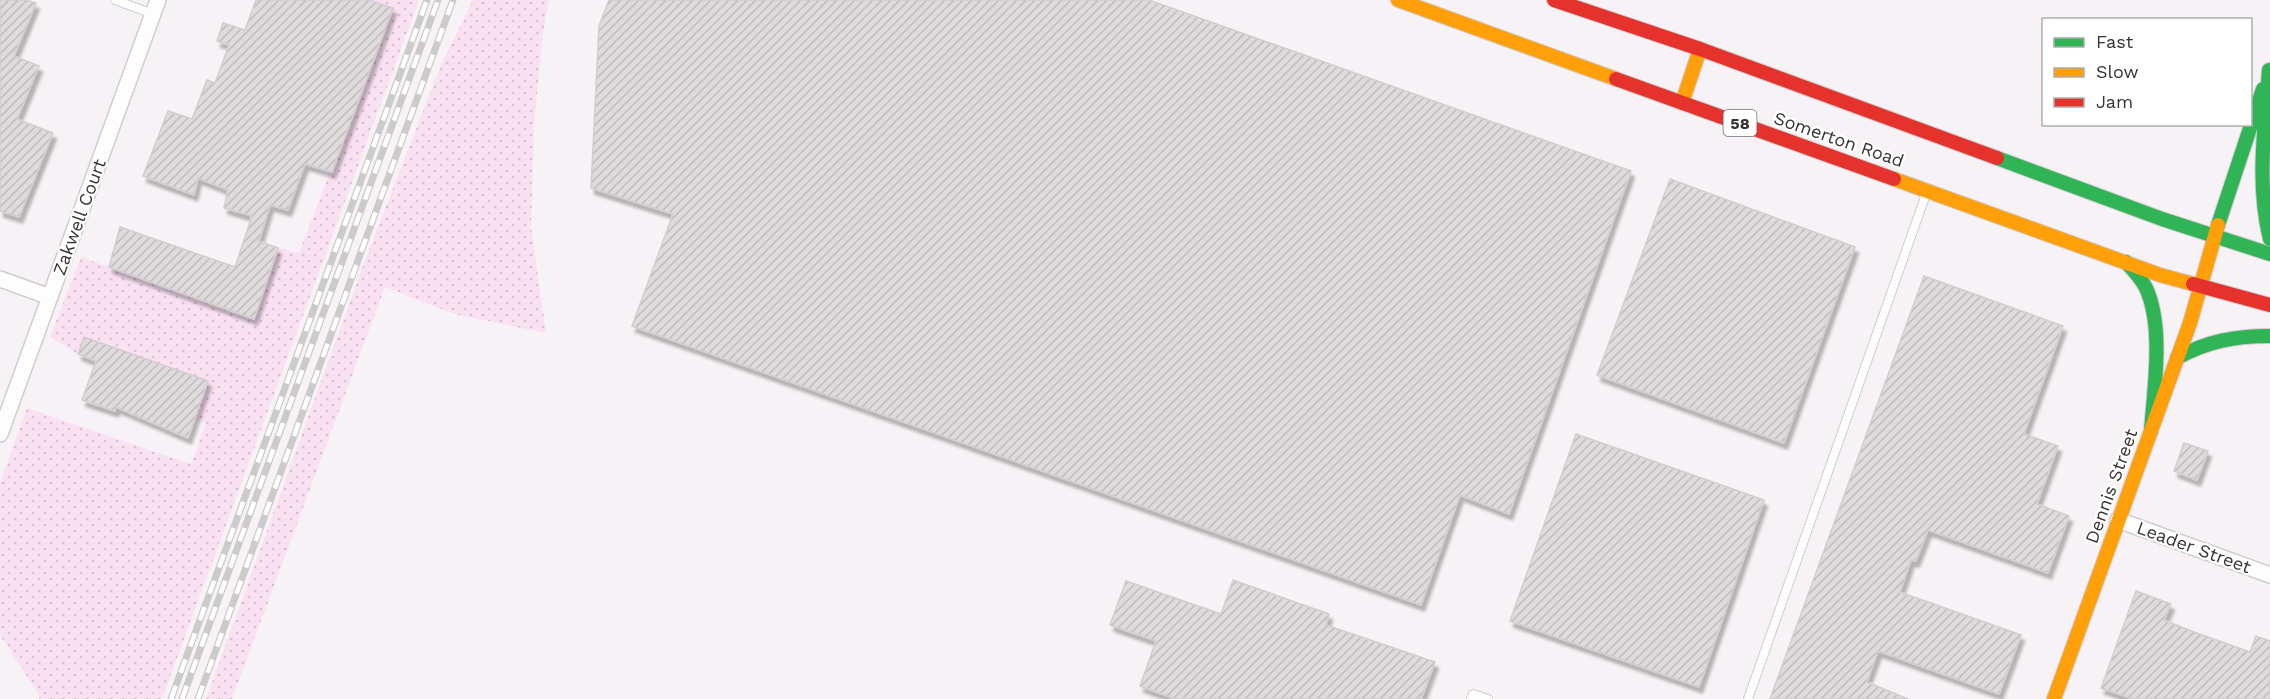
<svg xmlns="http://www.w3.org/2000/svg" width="2270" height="699" font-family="'Work Sans',sans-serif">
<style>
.grass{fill:url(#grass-dots)}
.building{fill:url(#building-hatch);stroke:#d2cdd0;stroke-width:1.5;filter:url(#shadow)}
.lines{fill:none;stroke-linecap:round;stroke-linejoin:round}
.lane-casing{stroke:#d0cdcf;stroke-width:10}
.street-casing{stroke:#d0cdcf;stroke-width:18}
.fast-casing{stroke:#d0cdcf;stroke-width:16}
.slow-casing{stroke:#d0cdcf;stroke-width:16}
.jam-casing{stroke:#d0cdcf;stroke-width:16}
.lane{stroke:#fefdfe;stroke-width:8}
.street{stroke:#fefdfe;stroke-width:15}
.fast{stroke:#30b455;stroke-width:14}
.slow{stroke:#ff9f0a;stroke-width:14}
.jam{stroke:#e5322d;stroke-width:14}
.rail-casing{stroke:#cccbcc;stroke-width:7}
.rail{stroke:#fff;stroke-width:4.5;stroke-dasharray:14;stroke-linecap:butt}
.labels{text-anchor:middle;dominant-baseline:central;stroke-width:4.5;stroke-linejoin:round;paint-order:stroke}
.shield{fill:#fff;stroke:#727072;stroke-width:1.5}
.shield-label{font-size:16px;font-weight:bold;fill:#363235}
.street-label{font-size:18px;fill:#363235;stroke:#fff}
</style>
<defs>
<pattern id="grass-dots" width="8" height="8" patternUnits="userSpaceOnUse" patternTransform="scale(1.5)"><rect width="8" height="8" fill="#fae1f2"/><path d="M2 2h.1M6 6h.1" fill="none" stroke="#d7c2d0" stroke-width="1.8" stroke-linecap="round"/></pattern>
<pattern id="building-hatch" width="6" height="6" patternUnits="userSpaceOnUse" patternTransform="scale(1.5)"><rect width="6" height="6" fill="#dfdbdd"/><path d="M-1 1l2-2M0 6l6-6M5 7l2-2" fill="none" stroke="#c0bcbe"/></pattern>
<filter id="shadow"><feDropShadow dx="3.5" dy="6" stdDeviation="1.5" flood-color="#0004"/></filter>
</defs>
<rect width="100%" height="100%" fill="#f7f2f5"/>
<!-- grass -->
<path class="grass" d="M369,0H419L162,699H39V695L0,635V483L27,408L191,464L206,423L195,419L208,381L84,338L78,354L50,337L81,257L254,319L278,248L299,253L393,8Z
M473,0H549L543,32L534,124L531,226L546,333L454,314L385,287L232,699H206L364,263L442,63Z"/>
<!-- building -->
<path class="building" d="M0,0H26L36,3L14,56L39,66L17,119L53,133L19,217L0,211Z
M256,0H369L393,8L332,172L305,164L288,210L270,205L259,241L278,248L254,319L109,267L120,227L235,267L252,216L224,208L228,190L198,178L194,195L143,176L168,111L192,119L207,80L215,83L229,45L217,41L223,23L245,30Z
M609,0H1149L1631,171L1509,514L1460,495L1421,605L632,326L673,214L591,188L599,26Z
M1670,179L1855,247L1784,443L1597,375Z
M1924,276L2063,326L2024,434L2058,446L2037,504L2069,516L2048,573L1928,530L1916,561L1911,560L1900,592L2021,635L1999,694L1878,651L1867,682L1908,699H1770Z
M84,337L208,381L188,438L116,407L115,411L82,400L96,361L78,354Z
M1576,434L1764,500L1699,687L1510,621Z
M2184,443L2208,451L2197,480L2174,471Z
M1233,580L1329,614L1326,625L1435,662L1421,699H1175L1140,686L1156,641L1110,625L1126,581L1221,614Z
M2136,591L2171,604L2164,620L2191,631L2250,652L2256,636L2270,641V699H2133L2101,688Z"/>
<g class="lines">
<!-- lane casing -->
<g class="lane-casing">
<path id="lane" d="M115,0L153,14
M1471,699L1473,694L1488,699
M1748,699L1926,194"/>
</g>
<!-- street casing -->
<g class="street-casing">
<path id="street" d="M0,279L50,297
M0,434L158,0
M2118,520L2270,575"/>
</g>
<!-- fast casing -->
<g class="fast-casing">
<path id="fast" d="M2269,70C2265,127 2256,183 2270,239
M1997,158L2162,219L2270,254
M2218,225L2263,89
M2126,262C2133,270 2141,278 2146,288C2164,327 2154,389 2151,431
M2177,358C2207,341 2236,336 2270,336"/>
</g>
<!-- slow casing -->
<g class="slow-casing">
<path id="slow" d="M1398,0L1616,79
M1682,103L1700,49
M1894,179L2160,275L2193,284
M2054,699L2190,323L2218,225"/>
</g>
<!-- jam casing -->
<g class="jam-casing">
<path id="jam" d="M1554,0L1700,49L1997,158
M1616,79L1894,179
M2193,284L2270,305"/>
</g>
<!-- lane -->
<use href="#lane" class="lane"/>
<!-- street -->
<use href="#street" class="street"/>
<!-- fast -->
<use href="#fast" class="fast"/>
<!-- slow -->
<use href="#slow" class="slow"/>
<!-- jam -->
<use href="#jam" class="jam"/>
<!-- rail casing -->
<g class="rail-casing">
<path id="rail" d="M171,699L427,0
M182,699L438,0
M198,699L453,0"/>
</g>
<!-- rail -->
<use href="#rail" class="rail"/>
</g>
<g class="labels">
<!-- shield labels -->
<rect class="shield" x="1723.5" y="110" width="33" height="26" rx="4.5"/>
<g class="shield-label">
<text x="1740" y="123">58</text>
</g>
<!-- street labels -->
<g class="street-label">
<text transform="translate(1839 139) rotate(19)">Somerton Road</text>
<text transform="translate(79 217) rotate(-70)">Zakwell Court</text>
<text transform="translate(2111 486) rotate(-70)">Dennis Street</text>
<text transform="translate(2194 547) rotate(20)">Leader Street</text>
</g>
</g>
<!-- legend -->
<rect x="2042" y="18" width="210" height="108" fill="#ffffff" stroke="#afadae" stroke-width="1.5"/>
<rect x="2054" y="38" width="30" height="9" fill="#30b455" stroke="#afadae" stroke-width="1.5"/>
<text x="2096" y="48" font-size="18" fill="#363235">Fast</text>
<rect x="2054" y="68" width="30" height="9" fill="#ff9f0a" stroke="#afadae" stroke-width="1.5"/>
<text x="2096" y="78" font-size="18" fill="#363235">Slow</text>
<rect x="2054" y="98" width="30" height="9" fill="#e5322d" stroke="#afadae" stroke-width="1.5"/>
<text x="2096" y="108" font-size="18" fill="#363235">Jam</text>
</svg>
